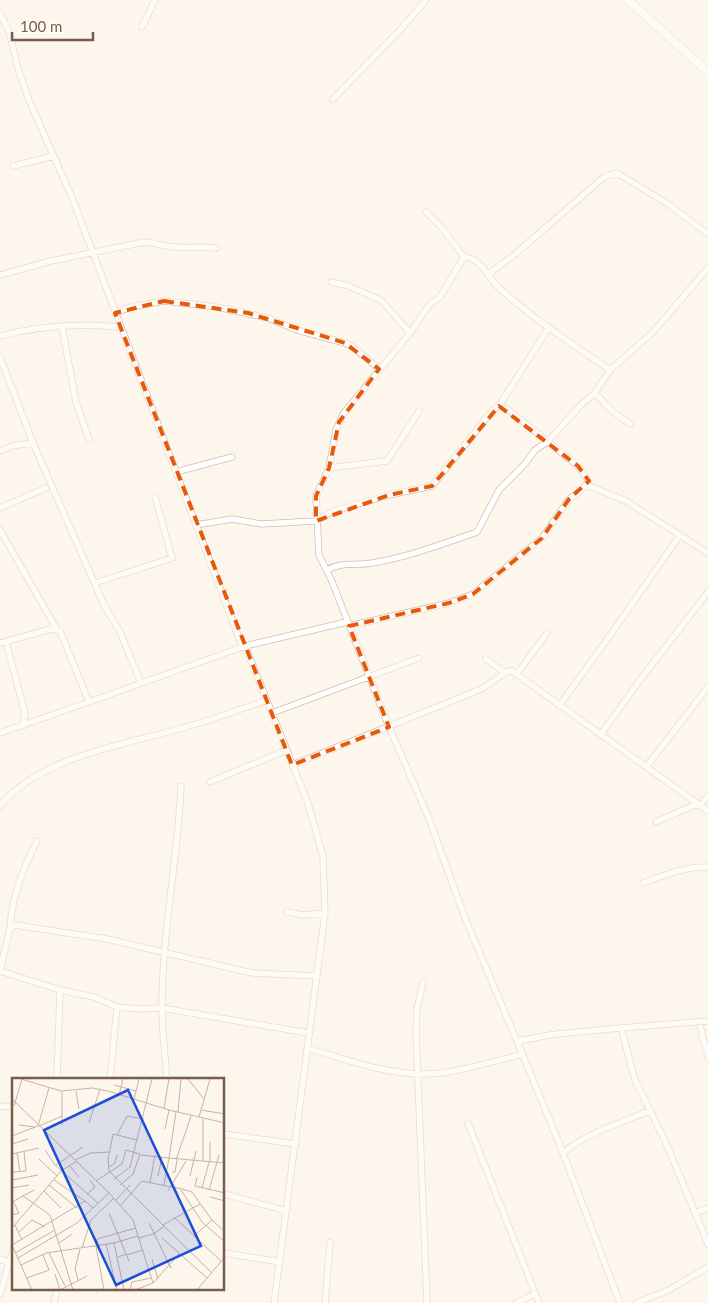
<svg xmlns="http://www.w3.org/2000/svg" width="708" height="1303" font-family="Lato,sans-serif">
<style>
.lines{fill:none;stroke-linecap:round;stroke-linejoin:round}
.minor-casing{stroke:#d1beb0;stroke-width:7}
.tertiary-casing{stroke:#d1beb0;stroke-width:9}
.minor{stroke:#fff;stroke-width:5.5}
.tertiary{stroke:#fff;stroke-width:8}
.marked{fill:none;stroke:#e8590c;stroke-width:4;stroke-dasharray:10 6;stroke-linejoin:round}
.inset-road{fill:none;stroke:#c5b3a7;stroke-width:1}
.view{fill:#1d4ed8;fill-opacity:0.15;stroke:#1d4ed8;stroke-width:2.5}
.inset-edge{fill:none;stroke:#7a5c4d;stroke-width:2.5}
</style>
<rect width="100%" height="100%" fill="#fdf6ec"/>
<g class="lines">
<!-- minor casing -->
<g class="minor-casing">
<path id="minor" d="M0,13L10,34L18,69L29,100L73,200L242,646
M142,27L155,0
M333,99L401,29L426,0
M13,166L53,156
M426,212L442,228L464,257
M488,274L513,256L604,177L617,173L665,202L708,234
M0,275L51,261L144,242C153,242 159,245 167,246C182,249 199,246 216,248
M331,282L346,285L381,300L410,333
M115,313L131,307L164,301L217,307L268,318L297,330L345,343L353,347L379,369
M62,327L76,402L89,439
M0,336C38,326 81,323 120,327
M0,357L33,443L104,605L120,632L141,683
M595,393L612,411L630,424
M499,406L549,327
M0,451L12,446L33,443
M329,468L387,461L419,411
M176,472L232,457
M587,485L626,501L708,553
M0,508L46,488
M195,523L202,524L232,519L261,524L316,521L331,512L389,495L432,486L492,411L499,406L506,408L578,466L589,481L583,489L569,499L542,538L473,594L449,603L349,626
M0,530L56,628
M327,570C342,561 356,566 372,563C408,557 443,544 477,532L499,490L524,465L535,450L547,442L582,404L594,394L610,370L653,332L708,268
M95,583L172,558L155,497
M6,642L25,713L23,726
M0,643L51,629L60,631L89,702L245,646L308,803L323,857L325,913L274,1303
M245,646L347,622
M486,659L505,673
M517,674L547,633
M637,684L708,592
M559,706L611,634L680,535
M272,713L419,658
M0,733L89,702
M601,734L638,683
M292,765L462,697L483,688L508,671H512L708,811
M647,766L708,687
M210,782L287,750
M0,806C38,758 125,744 183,728C211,720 239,710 267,700
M656,822L692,806L700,805L708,796
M643,883C665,875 684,867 708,867
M287,912L303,915L325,913
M10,928C12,895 23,869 37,841
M0,971L10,928L15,925L107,939L252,973L317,976
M0,971L60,990L94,997L117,1007L138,1009L162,1008L308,1033
M423,982L417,1009L416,1032L427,1303
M699,1022L708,1057
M621,1028L708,1021
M517,1041L465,918L428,816L389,727L331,579L319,555L316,496L329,468L336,430L343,414L410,333L430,304L440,297L464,257C480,257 488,277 498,287C532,318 572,344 610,370
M307,1048C345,1059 387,1075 427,1074C457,1073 492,1061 521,1055
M57,1079L60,990
M110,1079L117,1007
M167,1079C165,1055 162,1031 162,1007C162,932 178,859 181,786
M0,1106L14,1107
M468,1123L539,1303
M224,1134L296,1144
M563,1153C586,1133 621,1123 649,1111
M224,1194L287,1211
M695,1213L708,1208
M224,1253L280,1262
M0,1259L9,1263
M0,1294L14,1246
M54,1303L57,1289
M325,1303L330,1242
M516,1303L535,1294
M620,1303L563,1153L517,1041L556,1034L621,1028L635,1080L666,1143L708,1244
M636,1303L669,1290L708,1267"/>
</g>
<!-- tertiary casing -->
<g class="tertiary-casing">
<path id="tertiary" d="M628,0L708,72"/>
</g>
<!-- minor -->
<use href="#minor" class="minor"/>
<!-- tertiary -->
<use href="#tertiary" class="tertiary"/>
</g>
<!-- marked area -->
<path d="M0 0H708V1303H0ZM164,301L248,313L345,343L379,369L339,422L329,468L316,496V521L389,495L432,486L499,406L578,466L589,481L569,499L542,538L473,594L449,603L349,626L389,727L292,765L115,313Z" fill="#fdf6ec" fill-opacity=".55" fill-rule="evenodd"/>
<path class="marked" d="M164,301L248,313L345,343L379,369L339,422L329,468L316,496V521L389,495L432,486L499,406L578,466L589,481L569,499L542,538L473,594L449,603L349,626L389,727L292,765L115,313Z"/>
<!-- overview -->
<g transform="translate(12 1078)">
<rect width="212" height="212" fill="#fdf6ec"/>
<path class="inset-road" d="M9,1L49,13L80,10L96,13L157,32L213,45M176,1L192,21M102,7L124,13M64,13L67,31M50,14V47M107,17L111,1M0,21L97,115M122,21L127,1M2,28L10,1M152,30L157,1M189,32L213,36M166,34L169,1M187,39L198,1M77,45L88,11M7,47L23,49M27,48L50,38M153,51L157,32M105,57L115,38L132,41M0,58L26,48L37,10M125,62L101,56L96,82L97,93L151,147M198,64V84M0,66L16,61M33,72L43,87L86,125M5,75L8,93M0,76L27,70M129,77L157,80L164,34M27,81L45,98M63,82L79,75L97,74M164,82L179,38M191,83V41M44,87L71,69M57,87L67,99M97,89L103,85L105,77M0,94L14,93L12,73M160,94H163L165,82M146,98L150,79M178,98L184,73M185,99L183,108L213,115M102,101L118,89L140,1M0,102L26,97M42,102L73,123M84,103L110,86L114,72L128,76L121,96L108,107M138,105L143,77M37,107L65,130M152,107L157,80L213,85M0,110L17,107M190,110L197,84M169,112L190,144L213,164M197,112L207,77M32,113L49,130M156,113L174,83M75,116L83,109L78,102M11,118L38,137L61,212M198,119L213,123M104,122L118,107M0,124L22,112M109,127L130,103L170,111L180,114L200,142L213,154M97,135L114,176M0,137L7,135L1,123M163,140L188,126M137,145L159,190L155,183M3,147L10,162M0,150L50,92L64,84M7,154L20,142L33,149M182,158L200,142M127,160L141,156L153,148M150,160L195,200M47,165L60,156M102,165L112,212M94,166L105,212M0,167L73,123L81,130L97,115L121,142L141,205L123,212M0,167L20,212M86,167L85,161L124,150M84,168L92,212M70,170L79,142L102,120M3,175L43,152M37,175L53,208M115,177L131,172M106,179L114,176L117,183M6,180L65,145L81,130M140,181L146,201M9,187L34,175L102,165L126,158M200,195L151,147L163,140L209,183M43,196L48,212M15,200L37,192L31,177M66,202L63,191L68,171M141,205L167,176M48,212L75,198M118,212L120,204L139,200M185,212L213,179"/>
<path class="view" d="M116,12L189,168L104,207L32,52Z"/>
<rect width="212" height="212" class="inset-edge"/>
</g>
<!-- scale -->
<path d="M12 32v8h81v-8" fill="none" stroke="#7a5c4d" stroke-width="2.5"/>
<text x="20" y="32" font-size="15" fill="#7a5c4d" stroke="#fffaf3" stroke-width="4" paint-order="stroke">100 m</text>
</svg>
